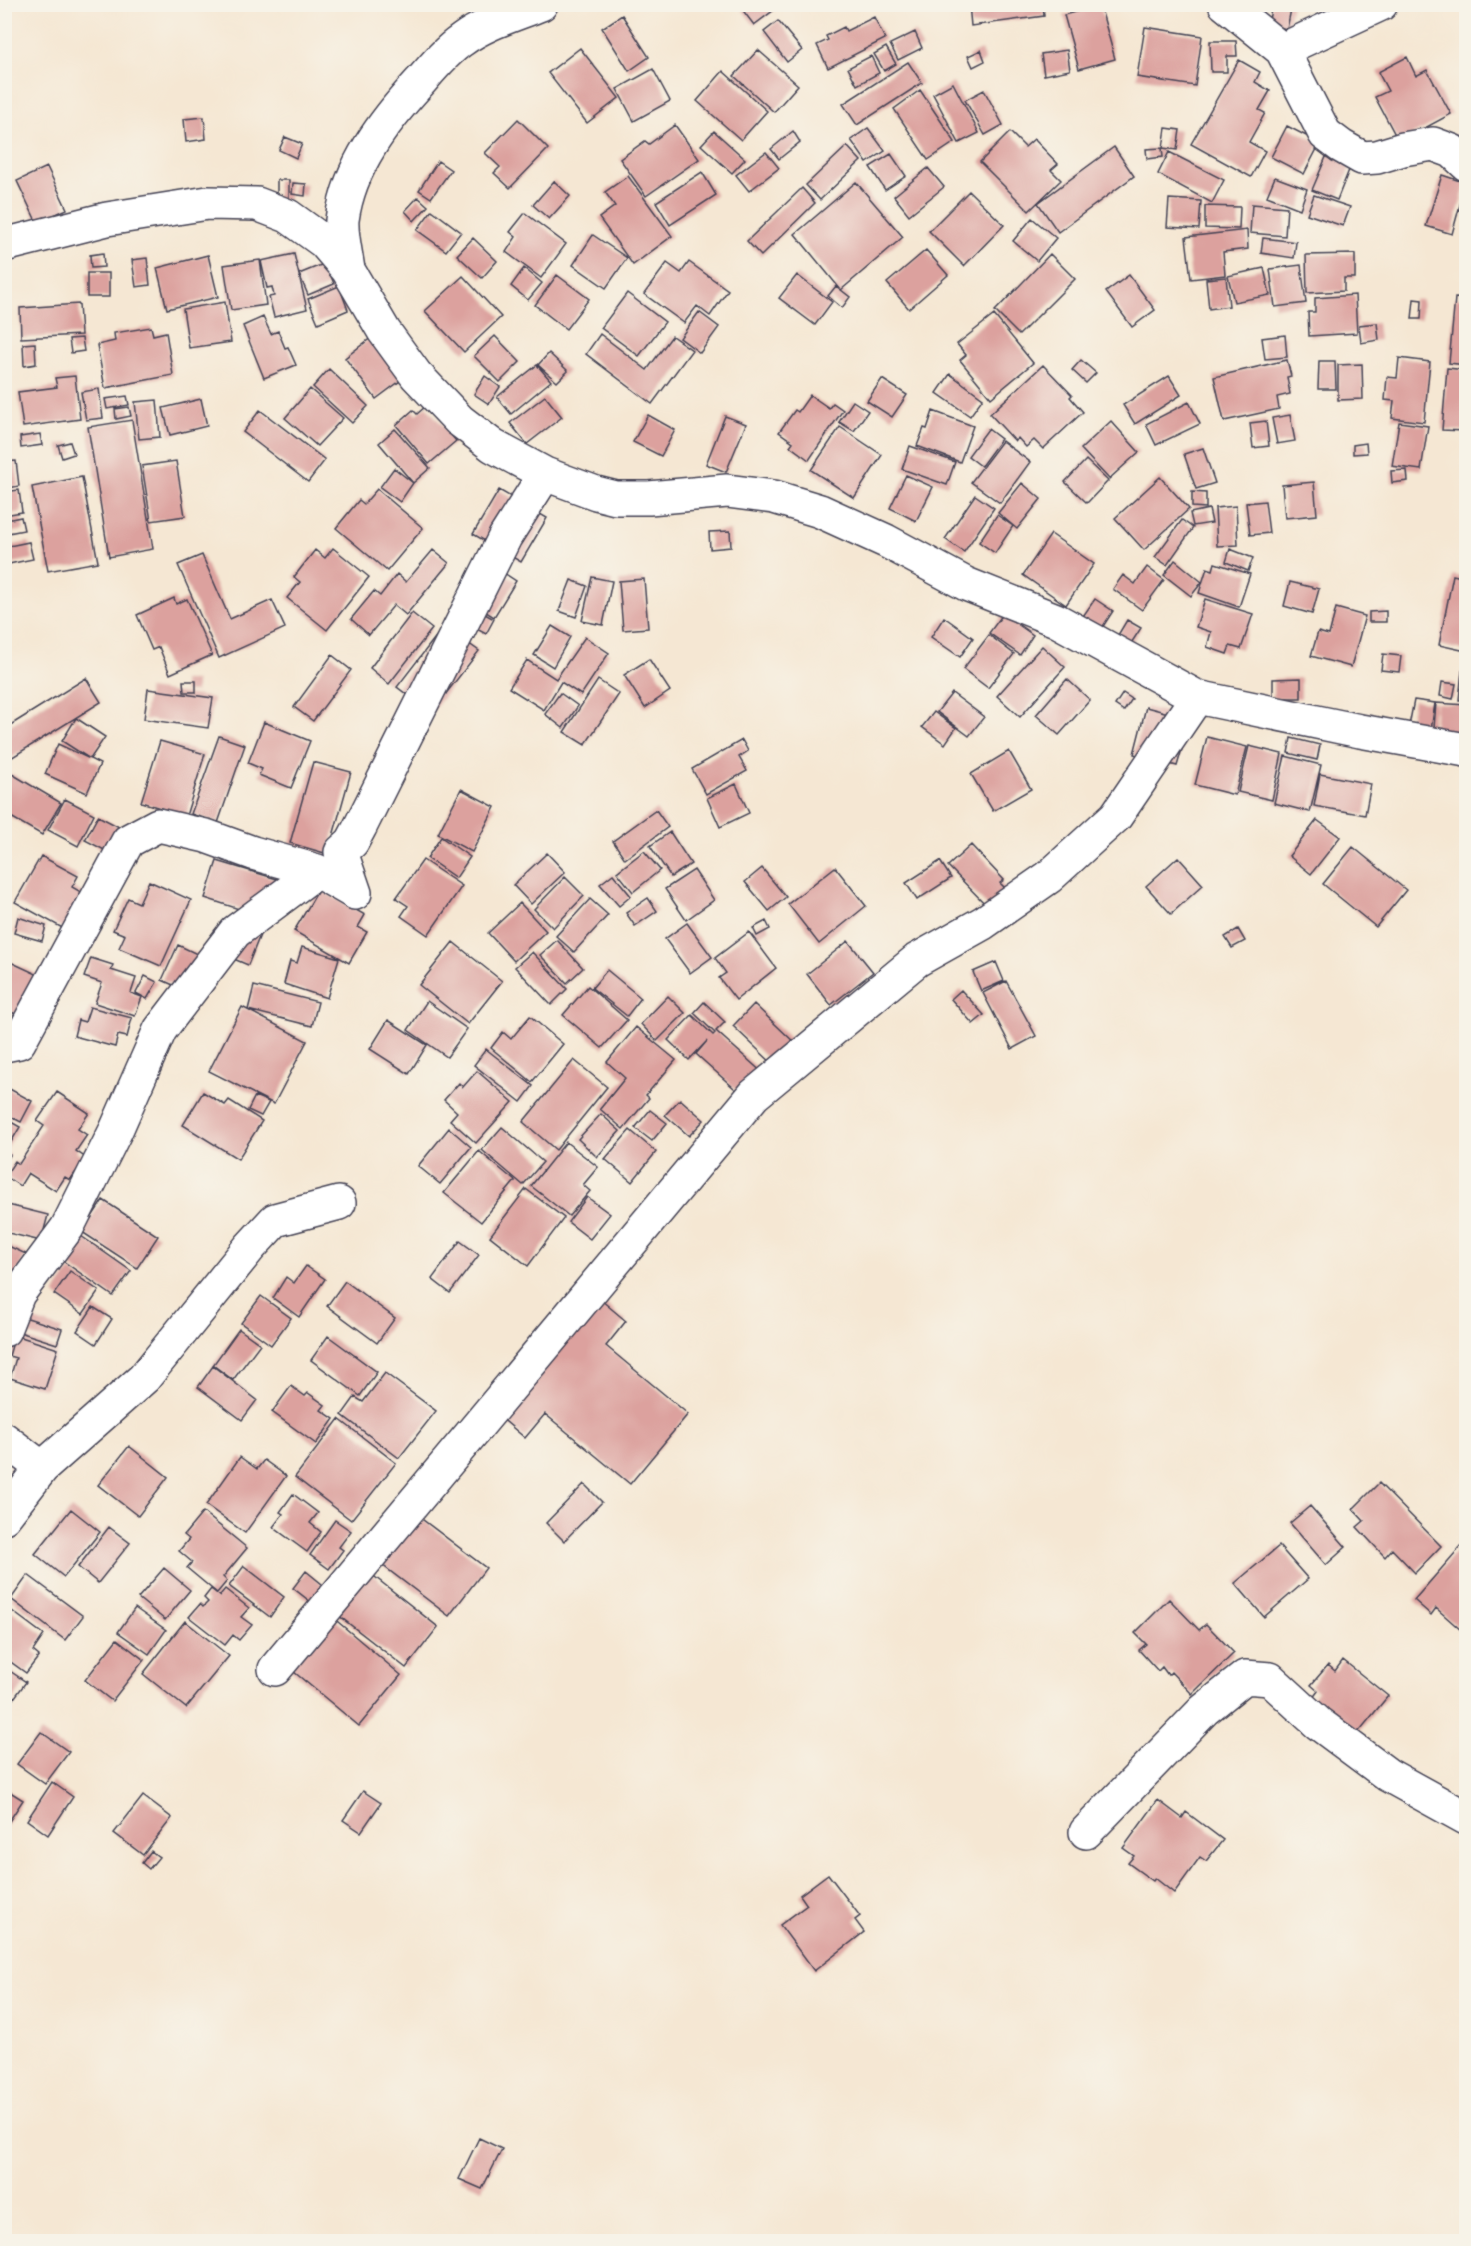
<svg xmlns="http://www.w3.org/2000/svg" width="1471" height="2246" font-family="'Patrick Hand',sans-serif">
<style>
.building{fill:#dca19e}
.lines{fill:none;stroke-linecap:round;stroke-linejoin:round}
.street-casing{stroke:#424052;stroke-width:36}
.street{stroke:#fff;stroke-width:33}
</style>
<rect width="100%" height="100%" fill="#f7f3e8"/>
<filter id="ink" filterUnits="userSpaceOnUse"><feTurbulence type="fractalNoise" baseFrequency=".0167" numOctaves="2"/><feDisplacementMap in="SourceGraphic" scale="12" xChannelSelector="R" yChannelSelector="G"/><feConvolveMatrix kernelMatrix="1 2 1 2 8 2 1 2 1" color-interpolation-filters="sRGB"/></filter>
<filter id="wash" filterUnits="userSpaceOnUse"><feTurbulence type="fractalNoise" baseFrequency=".008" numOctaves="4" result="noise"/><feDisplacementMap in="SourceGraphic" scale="24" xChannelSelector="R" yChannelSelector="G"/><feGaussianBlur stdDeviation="1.35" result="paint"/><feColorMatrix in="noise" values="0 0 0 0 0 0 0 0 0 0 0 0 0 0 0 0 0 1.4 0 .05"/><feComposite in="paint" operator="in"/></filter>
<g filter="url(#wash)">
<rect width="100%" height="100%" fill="#f5e7d3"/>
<g id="blocks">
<!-- building -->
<path class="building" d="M738,4H776L778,7L754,25Z
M969,4H1043L1044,16L971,26Z
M1272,4H1292L1287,29L1268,25Z
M1100,5L1115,59L1079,69L1064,15Z
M622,15L649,57L629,71L602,28Z
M874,17L885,39L828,68L817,45L828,40L826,36L844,27L846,31Z
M778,21L802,50L787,62L764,32Z
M1145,27L1202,36L1195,86L1137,77Z
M915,32L922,48L898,60L890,44Z
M1210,41H1236L1237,56H1227V72H1211Z
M886,47L896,64L884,71L874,54Z
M580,48L619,98L587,123L548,73Z
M758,50L798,85L774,112L734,76Z
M981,50L985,61L973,67L968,56Z
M1067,50L1070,70L1044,75L1041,54Z
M871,56L879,73L857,85L848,68Z
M1407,57L1416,76L1427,70L1451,114L1399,142L1375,97L1388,91L1378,72Z
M1239,60L1260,72L1255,82L1270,91L1259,110L1265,113L1249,142L1265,151L1251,177L1191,144Z
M908,62L922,83L857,125L843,104Z
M653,69L670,101L634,121L617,89Z
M723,71L767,111L741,140L697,101Z
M953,83L979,133L959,143L933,94Z
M920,90L955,142L928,160L894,109Z
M984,90L1003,125L985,135L965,100Z
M204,117L206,139L186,142L184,119Z
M518,119L548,149L510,188L494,173L500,167L485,153Z
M675,125L699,159L646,196L620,159L645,141L649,144Z
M1287,126L1320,143L1304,174L1271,157Z
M868,128L885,151L867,163L851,140Z
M1166,128L1180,130L1177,150L1163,148Z
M714,131L745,159L732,173L701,145Z
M793,131L800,142L779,159L771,149Z
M1010,132L1025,147L1034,139L1058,164L1051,170L1061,180L1029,211L980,162Z
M285,137L302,144L296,158L279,150Z
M847,146L861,161L820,200L806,185Z
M1114,147L1134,176L1058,232L1038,203Z
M1162,148L1163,157L1147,159L1146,149Z
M1329,150L1353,160L1337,200L1312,190Z
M766,152L779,168L749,191L736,175Z
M1169,152L1224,180L1212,203L1158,174Z
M891,154L906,176L885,190L870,167Z
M438,161L451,170L431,198L419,190Z
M47,167L67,209L37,223L17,181Z
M928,168L944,187L909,215L894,196Z
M702,172L716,195L670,225L656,202Z
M1442,175L1466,183L1452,234L1426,226Z
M628,176L672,236L633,265L599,218L615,206L605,192Z
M1275,177L1307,189L1300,209L1267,196Z
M277,180H289V200H277Z
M554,181L570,196L549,219L533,205Z
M856,182L903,237L841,290L795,234Z
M293,183L306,184L305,196L292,194Z
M802,188L815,203L761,256L747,241Z
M969,191L1004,225L964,266L929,231Z
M1314,195L1350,207L1343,226L1307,214Z
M418,197L428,206L414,221L405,211Z
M1169,199L1201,201L1199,229L1167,227Z
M1252,204L1287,207L1285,236L1250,233Z
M1205,206L1240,207L1239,229L1205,228Z
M432,210L461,232L446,251L417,230Z
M525,213L566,244L541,278L506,252L516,237L510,232Z
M1032,218L1056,238L1037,261L1013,241Z
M1247,230L1248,249L1223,252L1225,275L1191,279L1186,237Z
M593,235L627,258L606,288L573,265Z
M473,238L497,261L482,278L457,255Z
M1263,238L1296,242L1294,258L1261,253Z
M926,250L948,275L909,309L887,283Z
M103,253L104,267L91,268L90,255Z
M294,254L307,309L274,317L269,297L274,296L272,287L267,288L261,261Z
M1050,254L1075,279L1019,335L995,311Z
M1355,254V278H1344V291L1307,293L1306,255Z
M208,255L218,297L167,309L157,268Z
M147,258L150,285L136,287L132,260Z
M260,260L266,305L231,310L224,265Z
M689,262L728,290L710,316L697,306L684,323L644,294L667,263L681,273Z
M326,263L334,284L308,295L299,274Z
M1301,265L1306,303L1275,307L1270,269Z
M524,268L542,283L528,300L511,286Z
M1264,268L1270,295L1234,302L1228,276Z
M87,273H109V297H87Z
M557,275L589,299L566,329L535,305Z
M797,275L832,302L815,325L779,298Z
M1129,275L1155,310L1132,327L1106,292Z
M463,276L501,317L464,352L425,311Z
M1226,277L1229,306L1209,309L1206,279Z
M339,286L348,310L318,323L308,299Z
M836,286L850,297L842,308L828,296Z
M627,293L665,322L639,356L601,328Z
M1355,295L1357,333L1309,336L1308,312H1315V298Z
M1455,298L1466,299V365L1449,363Z
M1414,299L1422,300L1421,319H1412Z
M225,302L231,342L189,348L183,309Z
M79,304L81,335L21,338L20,308Z
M699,312L719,327L700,353L680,338Z
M994,315L1033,363L991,398L960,360L966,355L957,344Z
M263,317L271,334L278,331L285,348L288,347L296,365L264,378L243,326Z
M1377,323L1379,340L1361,343L1359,325Z
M151,327L153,335L166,332L173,375L105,388L97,345L115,341L114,333Z
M600,334L647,370L672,336L692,350L652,404L586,354Z
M1285,335L1287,357L1265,359L1262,338Z
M495,336L520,362L500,382L474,356Z
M372,337L404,378L376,399L345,358Z
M82,338L84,351L71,353L69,339Z
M35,343L36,364L24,366L23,344Z
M549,353L568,371L557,382L538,365Z
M1399,358L1430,362L1424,422L1392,418L1394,401L1385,400L1387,377L1397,378Z
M1081,360L1096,373L1086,383L1072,370Z
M1287,360L1291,376L1287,377L1290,394L1277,397L1279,409L1224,421L1214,377Z
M1319,361H1335L1336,389H1318Z
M1362,364L1363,399L1338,400V365Z
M537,365L551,381L511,414L497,397Z
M1043,365L1072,395L1070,397L1083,412L1043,449L1034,440L1026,447L1018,438L1015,441L990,414Z
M1447,368L1466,370L1465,431L1442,430Z
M329,369L368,406L352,423L313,387Z
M950,374L983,398L970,416L937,393Z
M75,376L80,419L23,427L18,392L57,387L55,378Z
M485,376L500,387L489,404L474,394Z
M1169,376L1181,395L1135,424L1123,405Z
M882,379L907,395L892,417L867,401Z
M99,389L103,418L86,420L81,392Z
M310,389L343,418L317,446L285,418Z
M810,395L829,408L833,403L843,410L809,460L790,446L793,442L779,432L795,410L798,412Z
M127,396L129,405L107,409L105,399Z
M545,396L562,417L527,444L510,423Z
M201,399L207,426L170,435L163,408Z
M157,400L160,437L139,439L135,402Z
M853,401L868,411L854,431L839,422Z
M1189,402L1200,424L1156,445L1146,424Z
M426,406L456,441L429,464L396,425L413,410L417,414Z
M129,407L131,416L116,419L115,409Z
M260,410L325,460L308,482L243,432Z
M933,411L973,426L960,462L917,446L924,428L927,429Z
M648,415L675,430L661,456L633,442Z
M1290,415L1295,441L1277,444L1272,418Z
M725,416L746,424L726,472L706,464Z
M132,420L153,549L109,557L88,427Z
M1111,421L1139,452L1109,479L1081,449Z
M1266,421L1269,446L1253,448L1250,423Z
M1399,422L1428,426L1421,470L1392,466Z
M840,427L882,455L854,498L811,470Z
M395,429L430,468L413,483L400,502L380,487L394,468L413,483L379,443Z
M988,429L1001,439L981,466L968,456Z
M40,434L42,445L21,448L20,437Z
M1002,441L1030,462L1000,503L971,482Z
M70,442L74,454L62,458L58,445Z
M1366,443L1367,453L1353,454V445Z
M910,446L955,462L947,485L902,469Z
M1203,448L1215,483L1196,489L1184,454Z
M1086,460L1108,481L1087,503L1065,482Z
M16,461L19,486L4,489V462Z
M176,461L185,516L151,521L142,466Z
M1407,470L1408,481L1392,483L1391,471Z
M906,475L933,487L916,521L890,508Z
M82,477L98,562L48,571L32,487Z
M1160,477L1189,509L1144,550L1115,518Z
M1314,482L1317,515L1285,518L1282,485Z
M1022,483L1041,499L1017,529L998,513Z
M377,489L423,528L387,571L336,528L359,500L364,504Z
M19,490L22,512L4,515V492Z
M499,490L547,518L521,562L473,534Z
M1192,492L1206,493V508L1192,507Z
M975,495L994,508L964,552L945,539Z
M1265,501L1269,533L1250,535L1246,503Z
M1236,506L1238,545L1217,546L1215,508Z
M1209,509L1212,523L1193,526L1190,513Z
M997,515L1013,526L995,553L979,542Z
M21,517L24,530L8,533L6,520Z
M1182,520L1193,528L1167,565L1155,557Z
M730,531L731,547L710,549L709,532Z
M1051,534L1094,564L1066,605L1023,575Z
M29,542L33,559L4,565V547Z
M333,548L369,577L327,630L287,598L300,582L294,577L315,550L325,558Z
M1230,549L1253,558L1248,571L1226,562Z
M433,550L449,563L406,615L394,605L369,635L351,619L374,591L380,596L397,574L406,582Z
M202,555L230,619L272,600L285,628L219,658L178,565Z
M1175,560L1202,582L1191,596L1164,575Z
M1215,563L1250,574L1239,607L1199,593L1207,568L1213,570Z
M1147,567L1164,580L1142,610L1113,589L1123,575L1135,584Z
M501,571L516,581L494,617L478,607Z
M1453,575L1466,578V651L1439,645Z
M592,577L612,581L603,625L582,621Z
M644,579L648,628L623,630L619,581Z
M571,580L587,586L576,617L559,611Z
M1290,582L1319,589L1312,614L1284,606Z
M174,598L176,604L187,599L212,655L170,674L159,647L152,650L137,615Z
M458,599L494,619L486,634L449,614Z
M1095,599L1113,611L1100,631L1081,619Z
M1205,599L1253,614L1241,649L1230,646L1227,654L1207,647L1211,632L1196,627Z
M1336,608L1365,616L1351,667L1311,656L1318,632L1329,635Z
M1386,611V622H1369V612Z
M412,613L432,629L389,684L370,668Z
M1003,614L1033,635L1020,655L989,633Z
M944,617L973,638L960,657L931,637Z
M1127,620L1141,628L1128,648L1115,640Z
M444,626L479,651L431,713L397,687Z
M552,626L570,637L553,667L534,655Z
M989,635L1014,654L988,688L963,669Z
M585,637L609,653L581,695L561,682L544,710L509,688L527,660L556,679Z
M1042,646L1065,667L1020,717L997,696Z
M1383,654L1401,656L1399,672L1381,670Z
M332,655L351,670L313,721L294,707Z
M649,659L670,691L645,708L624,675Z
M1462,671L1466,672V700H1459Z
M86,678L101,702L11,758L4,746V729Z
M1301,678V698H1273V679Z
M1067,679L1090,700L1059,735L1036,715Z
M598,680L619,694L585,745L564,732Z
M183,681H196V692H184Z
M1442,682L1456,684L1453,699L1440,696Z
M148,689L213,698L208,728L144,719Z
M560,693L578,706L563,728L545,714Z
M952,693L984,717L969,736L937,712Z
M1123,693L1132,699L1124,711L1115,705Z
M1414,700L1435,703L1431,730L1409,726Z
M1436,703L1466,705V742L1433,740Z
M1146,707L1191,719L1177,766L1134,754Z
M934,712L956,728L945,744L922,727Z
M76,718L105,737L90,759L100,764L87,793L45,774L58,744L90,759L62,741Z
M264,722L310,741L291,788L259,775L262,769L248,763Z
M219,736L245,745L218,823L191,814Z
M1207,737L1247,747L1235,795L1195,785Z
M1291,738L1320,745L1317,760L1288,753Z
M742,740L748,751L739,757L747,771L706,794L692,769Z
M160,741L205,754L186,816L141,802Z
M1249,746L1282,754L1272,800L1238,792Z
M1009,751L1031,789L993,811L971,774Z
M1285,756L1321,765L1310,812L1274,803Z
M313,762L351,772L328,854L290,843Z
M12,774L61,803L42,835L4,813V787Z
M1320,774L1371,784L1365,815L1314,806Z
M736,784L749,813L720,827L707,798Z
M461,789L495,807L472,852L438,834Z
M65,799L94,814L78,846L48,830Z
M656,810L668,827L625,859L613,841Z
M98,816L127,831L114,855L85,840Z
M1317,820L1340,837L1311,874L1289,856Z
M670,832L691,864L671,877L650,846Z
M441,837L470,857L456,878L427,858Z
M971,845L1004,880L1000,883L1009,892L991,910L948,866Z
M1353,847L1406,890L1376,927L1323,884Z
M644,851L660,870L633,892L617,872Z
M547,853L565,872L531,904L513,885Z
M41,856L78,876L72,887L86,895L66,930L15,902Z
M1178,857L1203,885L1171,914L1146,886Z
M423,860L462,886L428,935L401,916L408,906L396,898Z
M217,861L280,880L267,918L205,898Z
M940,861L951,878L917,900L906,883Z
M835,867L866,906L819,944L788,904Z
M762,868L786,897L769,911L745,882Z
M694,870L714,900L686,920L665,889Z
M613,874L631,896L619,906L600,884Z
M565,877L584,896L553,928L534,909Z
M149,881L191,900L161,966L119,948L125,935L113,930L128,898L139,903Z
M319,889L365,915L358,927L367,932L349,963L294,931Z
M648,898L657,911L635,926L626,913Z
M590,899L608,915L574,952L556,936Z
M520,903L546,931L514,961L488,933Z
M18,917L46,926L42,941L14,933Z
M766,921L770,929L757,936L753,928Z
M687,923L712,957L690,973L665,939Z
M264,925L248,965L222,954Z
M1238,929L1245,941L1232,948L1225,937Z
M749,932L776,968L736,1000L719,978L726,973L715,958Z
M557,940L583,968L567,983L540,955Z
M848,941L873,972L831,1005L807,974Z
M453,942L502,981L468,1024L419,985Z
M178,945L214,962L198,996L162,980Z
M302,947L339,958L327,998L284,984L290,961L297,963Z
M532,952L567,989L551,1005L515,967Z
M91,958L113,965L111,970L136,978L131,993L142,997L135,1016L95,1003L102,983L84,977Z
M4,959L43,977L25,1018L4,1009Z
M996,962L1004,981L981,991L973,972Z
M607,970L641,998L627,1016L592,988Z
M145,976L157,982L147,999L136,993Z
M1006,981L1036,1036L1012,1049L983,993Z
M254,986L318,1002L312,1026L248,1010Z
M588,986L627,1020L602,1048L563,1015Z
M961,990L984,1015L973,1024L951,999Z
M668,996L685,1013L657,1041L641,1024Z
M427,1001L467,1029L447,1057L408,1030Z
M704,1002L725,1022L716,1031L764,1074L744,1097L696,1054L707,1041L689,1060L668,1040L692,1015L713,1035L715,1033L694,1013Z
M754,1004L797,1045L776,1067L733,1026Z
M90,1007L132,1018L127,1037L118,1035L115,1047L74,1036L78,1020L85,1022Z
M242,1007L307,1041L274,1104L209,1071Z
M530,1016L563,1044L532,1082L491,1048L503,1032L511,1039Z
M388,1020L427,1045L409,1074L370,1049Z
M636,1027L676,1060L646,1095L649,1098L623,1129L600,1109L625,1078L607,1062Z
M486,1049L533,1086L521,1102L474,1065Z
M574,1060L607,1087L556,1150L523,1122Z
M477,1071L513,1102L476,1143L450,1120L457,1112L444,1100L459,1083L463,1087Z
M4,1086L32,1101L21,1122L4,1113Z
M57,1092L89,1113L78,1129L87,1135L76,1151L86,1158L70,1180L65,1177L56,1191L28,1173L20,1186L5,1176L15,1161L19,1164L44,1126L37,1121Z
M203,1092L225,1105L229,1100L262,1121L238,1159L183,1125Z
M255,1096L269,1102L261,1116L248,1110Z
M680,1099L704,1120L689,1136L665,1115Z
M650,1110L667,1123L652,1141L635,1128Z
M601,1114L620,1131L597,1157L578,1139Z
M4,1118L20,1127L5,1152L10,1155L4,1165Z
M502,1127L543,1162L523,1185L482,1150Z
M449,1128L471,1147L440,1184L418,1166Z
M630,1130L656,1152L632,1182L605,1159Z
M566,1142L598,1167L583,1185L590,1191L569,1216L531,1186Z
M479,1151L515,1181L481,1222L444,1193Z
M526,1189L564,1218L528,1266L490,1236Z
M587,1197L610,1214L590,1239L568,1222Z
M103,1200L158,1236L137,1268L82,1232Z
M4,1204L48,1215L41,1241L4,1232Z
M81,1236L131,1271L113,1296L63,1261Z
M460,1241L479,1255L450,1293L432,1279Z
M4,1244L26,1254L4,1297Z
M306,1266L325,1279L299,1317L273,1298L286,1277L294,1283Z
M70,1271L99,1291L83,1314L54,1294Z
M345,1281L395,1318L377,1343L327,1306Z
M588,1289L626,1321L606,1346L688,1414L630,1484L545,1414L525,1438L487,1406Z
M261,1296L291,1318L271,1345L241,1323Z
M93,1307L112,1319L96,1344L77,1331Z
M15,1314L62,1329L57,1344L10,1329Z
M239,1329L260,1344L233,1380L213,1365Z
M15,1335L58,1349L45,1389L10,1378L16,1358L9,1356Z
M328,1336L377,1372L360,1396L311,1360Z
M213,1366L257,1400L242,1420L198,1387Z
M385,1373L436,1411L399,1458L342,1415L355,1397L363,1402Z
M291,1386L305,1396L308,1393L325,1405L321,1410L334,1419L316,1444L272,1412Z
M339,1419L396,1463L351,1520L295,1477Z
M129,1446L168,1477L138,1516L98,1485Z
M240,1457L257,1469L264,1460L286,1476L245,1533L206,1505Z
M1379,1483L1441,1546L1415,1573L1392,1549L1385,1557L1357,1527L1364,1521L1353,1509Z
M584,1484L602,1502L564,1541L546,1523Z
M293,1494L318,1513L310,1523L321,1532L307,1552L273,1527L283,1514L280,1512Z
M1310,1506L1346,1547L1326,1565L1290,1523Z
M71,1509L100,1532L64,1577L35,1554Z
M410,1510L486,1568L449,1616L373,1558Z
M203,1512L247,1548L223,1577L227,1581L217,1593L187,1568L192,1562L179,1551L189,1539L184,1535Z
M335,1520L351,1531L339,1547L343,1550L329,1569L310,1555Z
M109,1527L130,1543L98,1583L78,1567Z
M1462,1545L1466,1549V1626L1462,1631L1436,1608L1431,1615L1414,1600Z
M1279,1546L1308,1579L1264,1617L1235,1583Z
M244,1566L284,1597L270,1617L229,1586Z
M361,1566L438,1627L406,1668L329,1608Z
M164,1568L190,1590L165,1620L138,1598Z
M306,1571L328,1589L316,1606L293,1588Z
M28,1575L83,1616L65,1640L11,1599Z
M211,1589L221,1597L220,1595L225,1589L249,1608L241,1617L252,1625L239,1640L233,1635L225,1645L189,1617L200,1604L203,1607L208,1602L204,1598Z
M1169,1599L1199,1630L1206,1624L1234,1653L1192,1694L1171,1672L1168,1675L1162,1667L1158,1671L1139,1650L1146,1644L1135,1633Z
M135,1608L166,1630L149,1654L118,1632Z
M12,1611L44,1635L33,1651L39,1656L26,1673L4,1657V1621Z
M325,1611L401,1675L359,1726L282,1662Z
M185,1621L229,1656L186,1708L143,1674Z
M117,1639L144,1660L112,1701L85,1680Z
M1343,1660L1388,1696L1356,1735L1312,1699L1318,1691L1311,1685L1328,1665L1335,1671Z
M4,1667L26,1682L12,1701L4,1696Z
M41,1732L69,1752L45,1784L17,1764Z
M52,1782L73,1797L48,1835L27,1820Z
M4,1788L23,1800L4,1829Z
M363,1791L381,1803L361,1832L343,1820Z
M143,1796L172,1818L143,1855L114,1833Z
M1158,1800L1182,1818L1186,1812L1223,1840L1206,1861L1200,1857L1174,1893L1155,1878L1153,1881L1128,1863L1134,1856L1123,1848Z
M151,1851L159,1857L149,1869L142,1863Z
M828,1874L860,1916L855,1920L864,1932L814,1971L780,1925L807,1905L800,1895Z
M479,2138L502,2149L482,2189L459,2179Z"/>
</g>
</g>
<g filter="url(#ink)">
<use href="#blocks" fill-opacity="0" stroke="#424052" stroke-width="1.5"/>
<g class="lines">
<!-- street casing -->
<g class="street-casing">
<path id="street" d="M1225,4L1282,50L1325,134L1341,146L1362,158L1377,157L1403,149L1433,144L1452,151L1466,164
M1282,50L1381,4
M4,245L107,219L208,203L257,204L288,216L324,242L348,270L384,331L416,375L459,420L493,446L545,474L596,493L616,498H649L727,491L774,497L820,511L886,541L966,584L1056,620L1197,697L1360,731L1466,750
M348,270C346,254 341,235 342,220C349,166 385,120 420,82C433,67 446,51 462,40C485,23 514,15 541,4
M355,893L341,852L352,842L360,827L505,537L545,474
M4,1045L19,1042L128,841L158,825L206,836L253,853L317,871L355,893
M4,1330L18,1294L67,1228L116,1130L160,1030L235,932L317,871
M4,1439L42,1468
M4,1517L42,1468L144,1378L250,1247L275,1220L339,1203
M275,1669L754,1095L917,960L983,923L1049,877L1116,816L1197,697
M1086,1832L1204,1710L1245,1677L1270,1679L1318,1723L1388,1775L1466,1818"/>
</g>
<!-- street -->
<use href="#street" class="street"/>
</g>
</g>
<!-- margin -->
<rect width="1471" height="2246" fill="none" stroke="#f7f3e8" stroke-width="24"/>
</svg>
